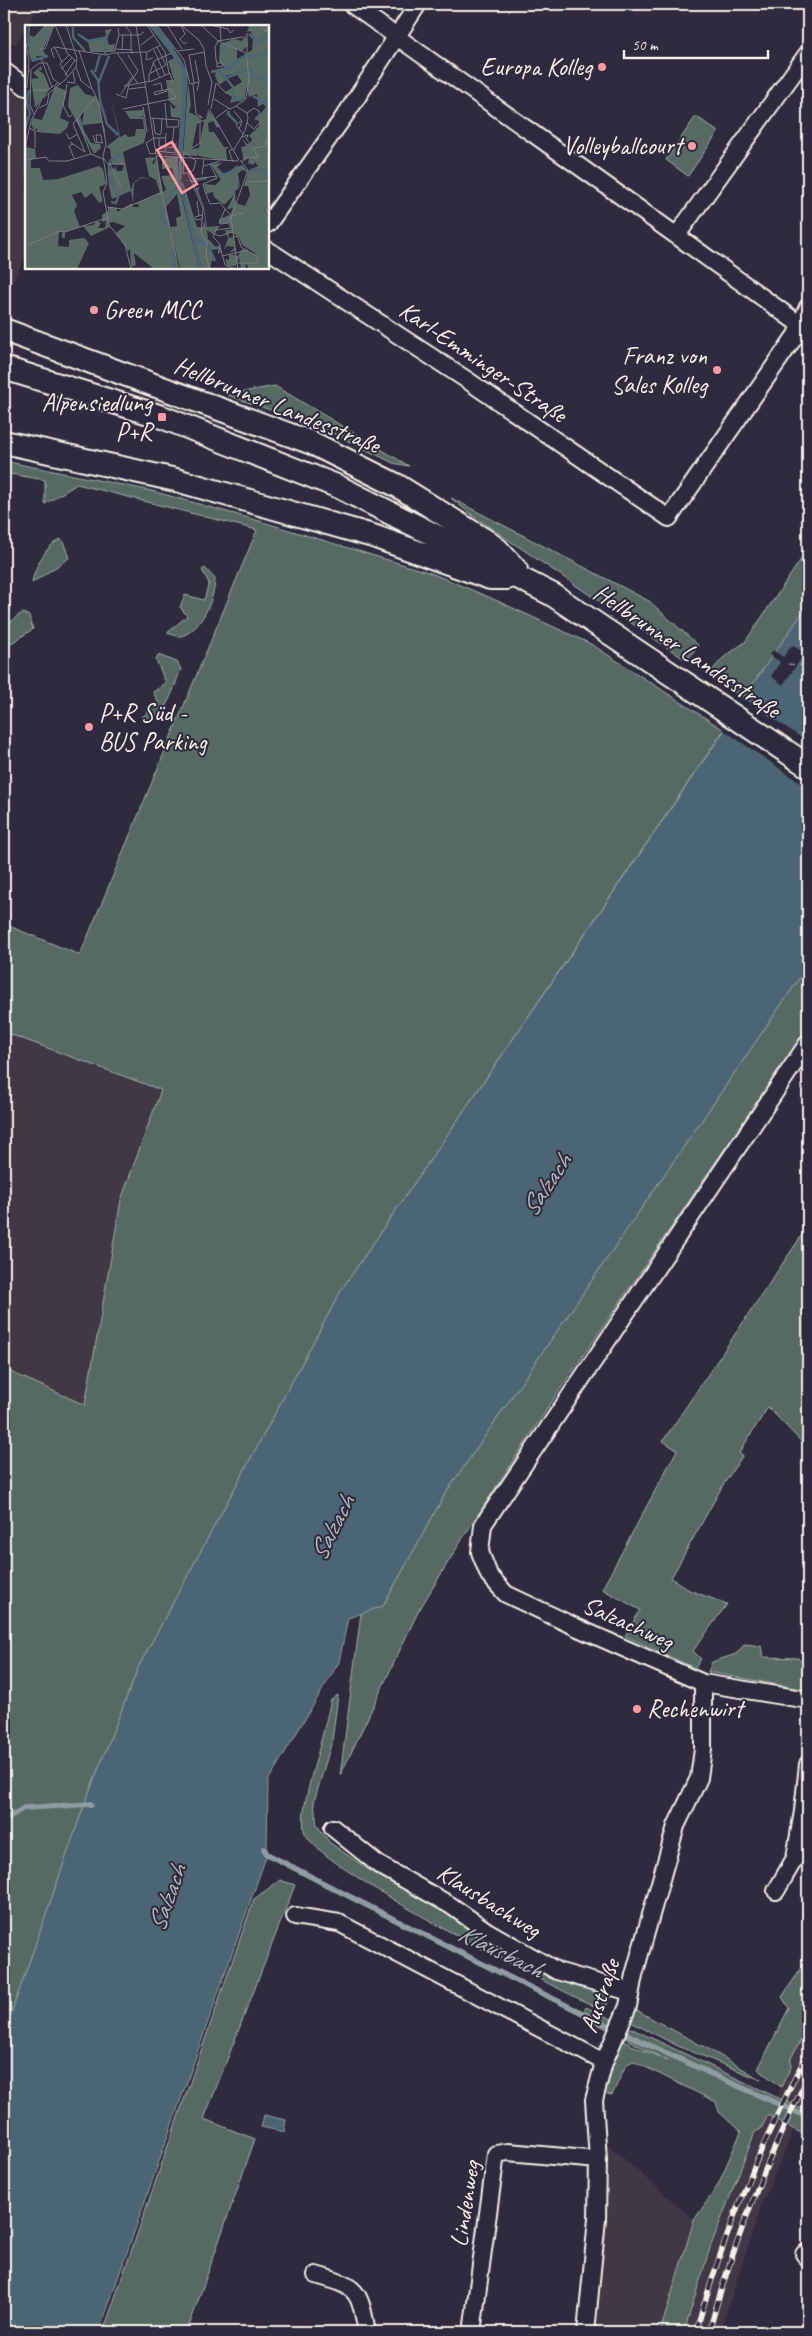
<svg xmlns="http://www.w3.org/2000/svg" width="812" height="2336" font-family="Caveat,sans-serif">
<style>
.built{fill:#3f3844}
.green{fill:#576a64;stroke:#a6aea6}
.water{fill:#4c6574;stroke:#8f9da2}
.pier{fill:#2f2a3d}
.lines{fill:none;stroke-linecap:round;stroke-linejoin:round}
.stream{stroke:#8f9da2;stroke-width:5.5}
.ferry{stroke:#b1b9ba;stroke-width:1;stroke-dasharray:6 5;stroke-linecap:butt}
.minor-casing{stroke:#f4f1e8;stroke-width:20}
.secondary-casing{stroke:#f4f1e8;stroke-width:26}
.minor{stroke:#2f2a3d;stroke-width:16}
.secondary{stroke:#2f2a3d;stroke-width:22}
.rail-casing{stroke:#f4f1e8;stroke-width:5.5}
.rail{stroke:#2f2a3d;stroke-width:4;stroke-dasharray:11;stroke-linecap:butt}
.poi-dot{fill:#ff9aa2;stroke:#2f2a3d;stroke-width:2}
.labels{text-anchor:middle;dominant-baseline:central;stroke-width:4;stroke-linejoin:round;paint-order:stroke}
.poi-label{font-size:25px;fill:#f4f1e8;stroke:#2f2a3d;text-anchor:end}
.street-label{font-size:25px;fill:#f4f1e8;stroke:#2f2a3d}
.water-label{font-size:26px;font-style:italic;fill:#b1b9ba;stroke:#2f2a3d}
.inset-river{fill:none;stroke:#4c6574;stroke-width:2.5}
.inset-road{fill:none;stroke:#7e7a81;stroke-width:1}
.view{fill:#ff9aa2;fill-opacity:0.15;stroke:#ff9aa2;stroke-width:2.5}
.inset-edge{fill:none;stroke:#f4f1e8;stroke-width:2.5}
</style>
<rect width="100%" height="100%" fill="#2f2a3d"/>
<filter id="ink" filterUnits="userSpaceOnUse"><feTurbulence type="fractalNoise" baseFrequency=".02" numOctaves="2"/><feDisplacementMap in="SourceGraphic" scale="10" xChannelSelector="R" yChannelSelector="G"/><feConvolveMatrix kernelMatrix="1 2 1 2 8 2 1 2 1" color-interpolation-filters="sRGB"/></filter>
<g filter="url(#ink)">
<!-- built -->
<path class="built" d="M4,4H41L15,45L4,36Z
M4,85L26,100V255L4,301Z
M4,1032L161,1090L121,1200L85,1406L4,1369Z
M808,2027V2098L763,2201L720,2332H684L710,2248L755,2132L761,2129L791,2067V2058Z
M604,2141L694,2220L660,2332H592Z"/>
<!-- green -->
<path class="green" d="M696,116L718,132L688,176L666,160Z
M275,386L409,466L393,463L322,428L227,395Z
M4,461L152,491L256,520L431,573L491,598L591,644L724,730L342,1289L139,1666L85,1803L4,2034V1369L85,1405L121,1200L161,1090L4,1032V924L80,955L257,530L77,484L45,504V480L4,473Z
M451,498L649,601L698,645L687,661L469,513Z
M60,539L63,541L69,558L32,583C34,568 46,546 60,539Z
M808,549V605L743,698L708,675L723,658L745,642Z
M205,568L215,579C215,596 203,626 186,634C180,638 174,635 167,633L187,616L180,607L185,595L204,600L209,583L202,570Z
M23,613L29,616L33,629L4,648C4,631 7,621 23,613Z
M158,655L177,662L181,669C174,686 167,719 145,720L142,717L159,704L153,692L166,683L156,660Z
M808,962V1027L555,1397L464,1536L418,1612L340,1776L361,1613L383,1606L445,1494L803,973Z
M808,1226V1449L768,1407L739,1453L743,1455L723,1485L671,1578L689,1590L727,1604L693,1651L701,1659L695,1668L625,1636L640,1610L602,1589L677,1450L663,1441Z
M745,1644L761,1646L763,1657L798,1658L808,1670V1690L708,1672L712,1662L736,1654Z
M338,1695L332,1741L314,1802L317,1825L329,1842L373,1873L436,1906L465,1926L611,1995L604,2011C562,1991 308,1865 304,1830C301,1812 308,1792 312,1774C319,1750 325,1725 331,1700Z
M280,1880L295,1885L204,2119L255,2139L187,2332H103L254,1899Z
M808,1958V2027L791,2058V2067L781,2087L758,2069L789,2008L782,1997Z
M586,2007L808,2112V2137L768,2115L761,2129L755,2132L710,2248L684,2332H660L694,2220L717,2187L741,2132L719,2112L716,2102L633,2061L626,2065L612,2095L599,2092L620,2040L668,2061L582,2016Z
M635,2009C676,2033 721,2054 761,2080L678,2046L629,2021Z"/>
<!-- water -->
<path class="water" d="M808,605V962L803,973L445,1494L383,1606L348,1618L339,1662L268,1781L267,1854L99,2332H4V2034L85,1803L139,1666L342,1289L724,731L743,698Z
M264,2115L286,2120L284,2132L261,2127Z"/>
<!-- pier -->
<path class="pier" d="M792,645L805,653L783,685L771,676L780,662L770,655L773,650L783,657Z
M740,696L808,742V788L722,729Z"/>
<g class="lines">
<!-- stream -->
<path class="stream" d="M4,1820L24,1808L91,1804
M264,1849L267,1854C445,1946 624,2037 808,2117"/>
<!-- ferry -->
<path class="ferry" d="M788,664L808,666"/>
<!-- minor casing -->
<g class="minor-casing">
<path id="minor" d="M351,4C500,111 651,216 799,324
M4,71L26,87
M268,224L348,111L418,4
M677,235L808,53
M268,250L467,380L669,518L796,335L808,307
M808,1043L483,1525L480,1552L489,1575L506,1594L578,1628L703,1683L808,1700
M333,1828L379,1865L450,1905L487,1931L557,1971L630,1992
M776,1891L795,1858L803,1811L808,1764
M295,1916L339,1923L604,2062
M804,2254L808,2258
M316,2275C358,2287 359,2289 367,2332
M472,2332L496,2154L508,2152L598,2160
M586,2332L597,2219L598,2160L594,2100L604,2062L628,2006L634,1975L676,1826L699,1778L703,1749V1683"/>
</g>
<!-- secondary casing -->
<g class="secondary-casing">
<path id="secondary" d="M4,330L312,443L398,486L483,539L497,549L516,570
M4,368L162,417L339,487L553,595L808,766
M4,442L176,480L373,536L490,578H507"/>
</g>
<!-- minor -->
<use href="#minor" class="minor"/>
<!-- secondary -->
<use href="#secondary" class="secondary"/>
<!-- rail casing -->
<g class="rail-casing">
<path id="rail" d="M696,2332C723,2235 762,2141 808,2052
M709,2332C733,2244 767,2158 808,2077"/>
</g>
<!-- rail -->
<use href="#rail" class="rail"/>
</g>
</g>
<!-- markers -->
<g class="poi-dot">
<circle cx="602" cy="67" r="5"/>
<circle cx="692" cy="146" r="5"/>
<circle cx="94" cy="310" r="5"/>
<circle cx="717" cy="370" r="5"/>
<rect x="157" y="412" width="10" height="10" rx="2.5"/>
<circle cx="89" cy="727" r="5"/>
<circle cx="637" cy="1709" r="5"/>
</g>
<g class="labels">
<!-- poi labels -->
<g class="poi-label">
<text x="592" y="67">Europa Kolleg</text>
<text x="682" y="146">Volleyballcourt</text>
<text x="104" y="310" text-anchor="start">Green MCC</text>
<text x="707" y="356">Franz von<tspan x="707" dy="29">Sales Kolleg</tspan></text>
<text x="152" y="403">Alpensiedlung<tspan x="152" dy="29">P+R</tspan></text>
<text x="99" y="713" text-anchor="start">P+R Süd -<tspan x="99" dy="29">BUS Parking</tspan></text>
<text x="647" y="1709" text-anchor="start">Rechenwirt</text>
</g>
<!-- street labels -->
<g class="street-label">
<text transform="translate(483 362) rotate(34)">Karl-Emminger-Straße</text>
<text transform="translate(277 405) rotate(22)">Hellbrunner Landesstraße</text>
<text transform="translate(687 651) rotate(34)">Hellbrunner Landesstraße</text>
<text transform="translate(628 1623) rotate(24)">Salzachweg</text>
<text transform="translate(489 1901) rotate(32)">Klausbachweg</text>
<text transform="translate(600 1996) rotate(-71)">Austraße</text>
<text transform="translate(465 2204) rotate(-81)">Lindenweg</text>
</g>
<!-- water labels -->
<g class="water-label">
<text transform="translate(546 1185) rotate(-56)">Salzach</text>
<text transform="translate(332 1528) rotate(-63)">Salzach</text>
<text transform="translate(167 1898) rotate(-70)">Salzach</text>
<text transform="translate(501 1951) rotate(26)">Klausbach</text>
</g>
</g>
<!-- overview -->
<g transform="translate(25 25)">
<rect width="244" height="244" fill="#2f2a3d"/>
<path d="M20,0H29L18,25L22,32L11,31L13,35L7,37L3,27L5,10L9,12ZM123,0L127,3L151,33L158,45L159,58L153,130L146,129H153L155,93L146,92L145,78L148,84L151,82L144,76L141,55H149L143,36L150,33ZM220,0H244V244H224L221,238L220,244H216L214,232L211,241H202L200,234L204,235V229L213,231L217,224L233,230L217,220L214,212L206,207L203,208L204,213L208,212L211,226L205,227L210,222L202,221L199,225L203,213L200,205H206L203,198H194V194L205,190L208,183L202,184L209,170L199,180L189,172L188,167L181,169L179,159L190,160L196,155L186,139L197,138L192,142L199,149L217,140L223,146L233,141L230,137L228,140L223,138L224,133L219,136L216,122L221,121L217,113L222,119L226,117L227,114L224,111L234,101V96L229,94L234,89L232,86L236,88L241,82L238,79L233,82L232,69L224,72L221,62L220,74L205,78L207,72L200,67L217,57L211,48L200,51L201,55L194,60L190,51L191,45L200,43L194,36L195,19L209,14L217,16L220,10L223,20L217,26L212,24V34L227,25L228,11L225,6L222,7L224,2ZM217,145L223,147L219,161H223L225,170L220,181L211,178L210,166L214,163L212,157L215,162L213,149ZM87,4L82,13L84,20L90,19L88,27H65L63,16L81,11L80,5ZM16,41L17,45H13L19,49L25,64L10,83L6,54L14,53L8,48ZM163,57L166,80L164,87L174,92V96L181,94L183,85L195,101L192,103L188,96L183,98L184,107H189L199,122H205L201,124L202,136L173,131L174,127L172,131L158,130ZM179,96L174,123L167,124L172,99ZM53,60L60,69L71,72L75,81L77,96L80,105V111L77,98L57,100L59,85L55,92L57,102L66,118L75,119L76,123L69,129L43,81L45,63ZM30,61L42,66L35,93L44,97L42,103L35,109L11,107L13,103L9,105L6,99L8,93L17,95ZM85,68L95,112L101,109L103,112L110,111L111,104H119L118,94H105L100,86L118,85L119,91L113,92H119L121,109L119,118L98,127L106,165L108,158L116,152L126,154L116,153L109,158L108,178L106,166L87,174L84,162L83,143L89,144L90,141L92,146H97L99,140L87,139L85,124L81,122L94,112ZM1,122L10,124L11,133L6,135V143H15L18,155L33,154L74,141L78,144L81,159L74,162L78,176L74,178L67,168L60,173L56,167L47,170L52,180L49,186L55,202L40,207V213H37V206L34,208L33,221L44,222V215L59,213L64,218L52,244H0ZM153,131V157L174,244H155L145,202L152,201L151,193L156,191L152,169L141,182L138,167L141,165L136,151L149,150L147,143L137,144V134ZM157,131V155H168L169,148L170,163L175,162L173,165L179,182L182,202L195,201L188,209L182,205L183,214L191,222L195,220L196,227L193,229V224L186,225L183,218L190,237L187,235L185,244H177L164,191L157,157H158L172,202H178L179,196L181,202L178,181L171,165L168,156L157,155L156,151ZM131,132L127,138L129,139L131,133L154,244L128,243L109,228L111,240L106,242L105,224L103,226L91,208L100,201L88,197L84,198L85,202L66,211L58,201L68,200L72,196L76,198L73,203H80L81,196L77,197V190L83,186V182L92,183V187L107,178L108,182H114L113,179H109L135,168L131,155L124,151L120,133Z" fill="#576a64" fill-rule="evenodd"/>
<path d="M124,0H131L147,20L163,48L156,155L177,244H174L153,154L158,45Z" fill="#4c6574"/>
<path class="inset-river" d="M127,0L155,35L161,48L154,129M48,2V12L60,26M53,9L63,16L83,12M224,9L234,18L241,8M76,13L81,18L80,29M3,22L4,0M7,36L23,31M66,45L73,55L75,75M195,46L208,62V70L212,75H217M70,47L75,30M186,47L206,42L220,31H233L242,26M201,53L221,45L226,46V50L244,56M73,59L84,31M228,71L244,80M75,75L82,99L93,110M204,86L203,89L212,98M54,92L59,110M0,104L5,88L2,77L4,65M225,145H236L244,152M193,151L206,147L213,141M166,156L182,153M86,177L91,178L93,172L84,151V140L86,135L96,129M141,179L153,157M139,182L136,191L143,202M170,214L183,220L190,236M148,225L150,244"/>
<path class="inset-road" d="M30,0L42,28L51,36M100,0L106,8V25M111,0L137,168L151,232M122,0L140,27L144,48M132,0L159,35L165,59L174,57M142,0L157,24M156,0L160,9L155,14L159,19L162,17M156,0L174,15L179,24L181,41L187,57L183,80M176,0L193,16M185,0L203,4L205,8L209,5M195,0L196,16M235,0L241,7V0M222,8V28M94,10H115L119,7M0,13L4,36L2,63M193,16L218,12M116,20L129,10M132,22L141,40M30,23L37,37M15,24H20L29,0M89,24L107,25V29M97,25L98,10M129,25L140,50M54,26L67,64M153,26L169,24M89,27L94,10L93,3M122,27L121,35L128,33M89,28L122,27L136,20M92,28L113,59M16,33L27,62M29,33L26,24L30,22L81,30L89,28M170,35L174,57L172,66M128,37L135,53M192,38H197L198,41L192,42V38L191,35L190,22L193,16M51,42L56,56L68,65L74,79L81,119L78,131L82,158L78,167L84,200L100,220L106,244M36,44L47,33M6,46L5,80L9,89M3,47L14,38H22L28,54L35,59M125,48L129,36L147,28M40,50L50,35M43,52L35,39L44,30M42,57L50,58L48,47M124,57V49L141,40M169,58L164,30L180,27M191,58L202,69M42,59L38,80L44,92L47,90M168,59L171,89L178,93M128,60L136,58L137,65M99,61L127,56L145,48L148,57M104,64L120,62M8,65H23L33,58M129,67L130,70L142,66M91,69L101,73L104,59L113,46L103,30M96,69L107,52M18,73L40,55L51,42L52,33L41,0M189,74L205,84L211,81L221,74L224,53L221,28L193,16M140,78L142,102H153L154,95M118,82L122,107M14,83L22,79L24,69M98,84L151,73L146,64L129,67M184,84L214,135M186,84L191,58M209,86L217,96L214,104M222,88L229,83L235,87M126,93L154,95M128,93L130,108L136,110M191,93L204,83M52,94L66,129L78,134M216,96L211,100L219,110M222,98L229,104L235,97M4,103L10,106V123M41,108L44,114L53,109M136,109L137,94M68,110L70,117L78,118M217,112L223,110L221,114L224,117M134,113V121L150,123M45,117L60,127M72,118L71,110H76L77,118M48,119L44,121L49,133M147,122L149,102M167,123L175,118V90M207,124L204,126L208,137M131,126L150,128L151,118M159,126L171,136L168,146L158,149ZM208,126L220,106L223,93L222,88L211,81M60,127L48,99L71,71M140,127L141,108M131,128L125,129L121,118L129,113H141M132,131L214,136M79,134L83,139H100M0,135L21,132L24,136H42L66,129M217,137L220,132L233,133L228,123L241,121V115L244,116M85,139L96,162M185,139L192,153L178,159L179,164L185,179L195,178L206,191M179,141L195,136M163,149L178,183L176,208L182,217L181,232L185,244M177,150L179,134M169,154L192,151M220,157L244,156M0,160L1,118L6,96L17,74M172,176L174,191M82,182L98,184L137,167M177,194L171,195L170,192L177,190M194,199L200,184M195,199L203,198L206,191L218,188M193,201L188,212L194,218L200,240L211,244M191,205L206,203M188,209L195,211L207,207M208,211L213,212L216,222L233,232L232,238H213M0,221L35,206L40,207L84,192M197,231L223,225M213,244L206,193L223,145L215,135"/>
<path class="view" d="M147,117L172,159L157,168L132,125Z"/>
<rect width="244" height="244" class="inset-edge"/>
</g>
<!-- margin -->
<rect width="812" height="2336" fill="none" stroke="#2f2a3d" stroke-width="20"/>
<rect x="10" y="10" width="792" height="2316" fill="none" stroke="#f4f1e8" stroke-width="2" filter="url(#ink)"/>
<!-- scale -->
<path d="M624 50v8h144v-8" fill="none" stroke="#f4f1e8" stroke-width="2.5"/>
<text x="632" y="50" font-size="15" fill="#f4f1e8" stroke="#2f2a3d" stroke-width="4" paint-order="stroke">50 m</text>
</svg>
